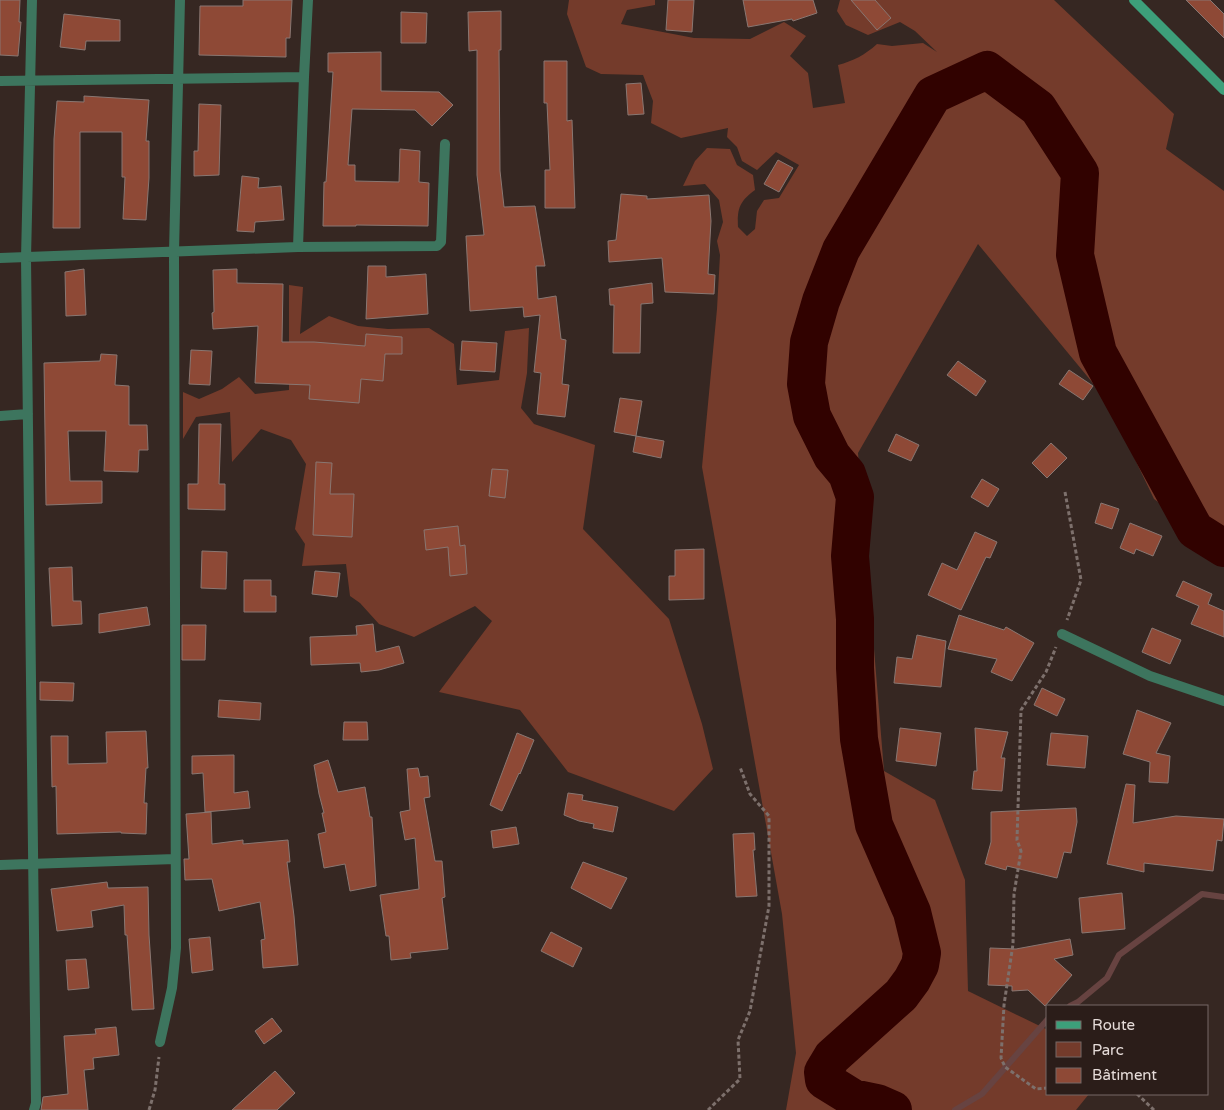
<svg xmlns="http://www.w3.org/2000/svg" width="1224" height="1110" font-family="'Varela Round',sans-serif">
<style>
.green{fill:#743b2b}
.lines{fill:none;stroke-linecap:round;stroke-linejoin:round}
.stream{stroke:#674341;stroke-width:6}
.river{stroke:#310200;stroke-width:38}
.building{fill:#8e4936;stroke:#897772}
.path{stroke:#7d706c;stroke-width:3;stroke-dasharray:4 2.5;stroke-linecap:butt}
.street{stroke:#3d755e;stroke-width:10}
.secondary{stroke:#3d9f7a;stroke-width:10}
</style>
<rect width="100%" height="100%" fill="#362722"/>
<!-- green -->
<path class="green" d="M569,0H655V5L627,10L621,24L694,38L750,39L784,22L806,36L790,56L808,73L813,108L845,103L838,65C853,61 865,55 877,44L892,46L923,43L937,52L915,31L900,22L868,35L846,25L837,11L840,0H1054L1174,114L1166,149L1224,191V549L1154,499L1106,399L978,244L858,453L884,771L935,800L965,880L968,991L1048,1030V1094H1089L1076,1110H786L796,1053L782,914L702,467L717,309L720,255L717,241L723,222L719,200L705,184L683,186L695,161L707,148L730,149L737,165L753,175L755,190C740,201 737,208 738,227L747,236L755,229L757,211L764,200L779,198L799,165L776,152L757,170L742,161L737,147L727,137L728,128L681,138L651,123L653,101L643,75L601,74L586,67L567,14Z
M289,285L303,287L300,334L329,316L358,326L388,329L429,328L454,344L457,385L499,380L505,331L529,328L527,373L521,408L534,424L595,445L583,529L669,619L702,724L713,769L674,811L568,772L520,710L439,692L492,621L475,606L414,637L379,624L360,603L350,596L346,564L302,566L305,544L295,529L306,464L291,440L261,429L232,462L230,412L196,417L183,439V392L199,399L222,389L239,377L255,394L289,390Z"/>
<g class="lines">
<!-- stream -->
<path class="stream" d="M1070,1006L1078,1002L1107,978L1119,955L1202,894L1224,897
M955,1110L982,1094L1048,1019"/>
<!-- river -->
<path class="river" d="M893,1110L877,1103L853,1098L824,1080L823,1072L832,1057L901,995L912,980L920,965L922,953L912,912L874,825L859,739L855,668V619L850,556L855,497L847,474L832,456L812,416L806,384L809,342L821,301L841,250L933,95L987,70L1038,108L1080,173L1075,255L1098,353L1195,530L1224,548"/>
</g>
<!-- building -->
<path class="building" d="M0,0H20L19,22H21L18,56L0,55Z
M243,0H292L290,38H286V57L199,55L200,6H243Z
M668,0H694L692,32L666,30Z
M743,0H813L817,13L793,21L792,19L748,27Z
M851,0H875L891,18L877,30Z
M1186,0H1210L1224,14V38Z
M501,11V50H499L500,171L504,207L535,206L545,266H536L538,299L556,296L561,339L566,340L562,384L569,385L565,417L537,414L541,373L534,372L540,315L524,317L523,307L470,311L466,236L484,235L477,175V50L469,51L468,12Z
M401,12L427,13L426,43H401Z
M64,14L120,20V41H86L85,50L60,47Z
M381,52V91L439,92L453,105L432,126L415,110L352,109L348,165H355V181L399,182L400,149L420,151L419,182L429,183L428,226L356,225V226H323L324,182H326L333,72H328V53Z
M544,61H567V121L572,120L575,208H545V170H550L547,103H544Z
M641,83L644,114L628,115L626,84Z
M84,96L149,100L146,141H149V178L146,220L123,219L125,177H122V132H80V228H53L54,139L57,101L84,102Z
M199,104L221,105L219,175L194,176V151H198Z
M778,160L793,168L779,192L764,184Z
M242,176L259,178L258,188L281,186L284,220L255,222L254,232L237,231Z
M621,194L647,196V199L709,195L711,221L708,274L715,275L714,294L665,292L662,258L609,262L608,241L616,240Z
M368,266H386V277L426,274L428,314L366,319Z
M84,269L86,315L66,316L65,272Z
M237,269V283L283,284L282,342H314L365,346L366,334L402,337V354H385L383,381L361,379L359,403L309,399L310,385L255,383L258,326L213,329L212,313L214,312L213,270Z
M652,283L653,303L641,304L640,353H613L614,305H610L609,289Z
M462,341L497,343L495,372L460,370Z
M191,350L212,351L210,385L189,384Z
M101,354L117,355L115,385L129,386V425H147L148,450H139L138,472L104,471L106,431H68L70,481H102V503L46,505L44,363L100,361Z
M958,361L986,381L976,396L947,375Z
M1069,370L1093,386L1083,400L1059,384Z
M620,398L642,401L636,436L614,432Z
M199,424H221L219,484H225V510L188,509V484H198Z
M896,434L919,445L911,461L888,451Z
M636,436L664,441L661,458L633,452Z
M1051,443L1067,458L1047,478L1032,463Z
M316,462L332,463L330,494H354L352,537L313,535Z
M492,469L508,470L505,498L489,496Z
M982,479L999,489L988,507L971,497Z
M1101,503L1119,509L1112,529L1095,523Z
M1130,523L1162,536L1153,556L1136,549L1134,554L1120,548Z
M458,526L460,546L465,545L467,574L450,576L448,547L426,550L424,530Z
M975,532L997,542L990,558L986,557L961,610L928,595L942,563L957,570Z
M704,549V599L669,600V576H675V550Z
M202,551L227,552L226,589L201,588Z
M72,567L73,601H81L82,624L52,626L49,568Z
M315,571L340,573L337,597L312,594Z
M244,580H271V596H276V612H244Z
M1183,581L1212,594L1208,604L1224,611V637L1191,624L1199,606L1176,596Z
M147,607L150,625L99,633V614Z
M959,615L1004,630L1006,627L1034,643L1012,681L991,672L997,659L948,649Z
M373,624L376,652L399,646L404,663L379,670L361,672L360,663L311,665L310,637L357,635L356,626Z
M182,625H206L205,660H182Z
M1152,628L1181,640L1170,664L1142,652Z
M917,635L946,641L941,687L894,683L897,657L912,659Z
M40,682L74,683L73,701L40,700Z
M1042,688L1065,699L1057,716L1034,705Z
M219,700L261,703L260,720L218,717Z
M1137,710L1171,723L1156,753L1170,756L1168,783L1149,782L1150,762L1123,754Z
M344,722H367L368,740H343Z
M900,728L941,733L936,766L896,761Z
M975,728L1008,732L1001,758H1005L1002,791L972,789L974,771H977Z
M146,731L148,768H146L144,803H147L146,834L121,833V832L57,834L56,786L52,787L51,736H68V764L107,763L106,732Z
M517,733L534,740L520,774L519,773L502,811L490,805Z
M1051,733L1088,736L1085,768L1047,765Z
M234,755V793L248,791L250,808L205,812L203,773L192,774V756Z
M328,760L338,792L365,787L370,817H372L376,886L350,891L345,864L324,868L318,834L326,832L322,813H324L319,794L314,765Z
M418,768L420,777L428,776L430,797L424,798L435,861H442L445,897L442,898L448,949L410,953L411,958L391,960L389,936H386L380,895L419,889L415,838L405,840L400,812L410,810L407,769Z
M1126,784L1135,785L1133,823L1176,816L1224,819L1222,841L1217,840L1213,871L1144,863V872L1107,864Z
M568,793L583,795L582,800L618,807L613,832L593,828L594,824L579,821L564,815Z
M1076,808L1077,822L1071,853L1064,852L1057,878L1007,866L1006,870L985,864L991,842V812Z
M211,812L212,844L243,840V844L288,840L290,862H287L294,916L298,965L263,968L261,940L265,939L260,902L219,911L212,879L185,880L184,859H189L186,814Z
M516,827L519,844L493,848L491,831Z
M754,833L755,850H753L757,896L736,897L733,834Z
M583,862L627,878L611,909L571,888Z
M107,882L108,888L148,887L149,935L154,1009L132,1010L127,935H125L124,905L91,911L93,927L57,931L51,889Z
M1122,893L1125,929L1082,933L1079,898Z
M551,932L582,948L573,967L541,951Z
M210,937L213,970L192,973L189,939Z
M1070,939L1073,955L1054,959L1072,975L1045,1006L1028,990L1012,991V986L988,985L990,948L1016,949Z
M86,959L89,988L68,990L66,960Z
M272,1018L282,1031L264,1044L255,1031Z
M116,1027L119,1055L93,1058L94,1069L84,1070L88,1110H41L43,1097L68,1094L64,1036L96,1034L95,1029Z
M275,1071L295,1093L277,1110H232Z"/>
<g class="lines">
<!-- path -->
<path class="path" d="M1065,492L1081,580L1067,620
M1048,1088L1036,1089L1005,1067L1001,1058L1004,1005L1013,944L1014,894L1021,851L1017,840L1021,710L1046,672L1056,647
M1137,1094L1154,1110
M149,1110L155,1090L159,1057
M708,1110L740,1079L738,1040L750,1011L769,906V816L750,794L740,767"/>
<!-- street -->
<path class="street" d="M32,0L26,258L36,1103L34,1110
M0,81L304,77
M298,247L304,77L308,0
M0,258L298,247L437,246L441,242L445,144
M0,416L28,414
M1062,634L1150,676L1224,701
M0,865L175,859
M160,1042L172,988L176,948L174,252L180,0"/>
<!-- secondary -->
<path class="secondary" d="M1134,0L1224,90"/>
</g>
<!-- legend -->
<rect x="1046" y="1005" width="162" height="90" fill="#2b1d19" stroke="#766966"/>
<rect x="1056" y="1021" width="25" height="8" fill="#3d9f7a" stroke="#766966"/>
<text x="1092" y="1030" font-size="15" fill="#e6dcd9">Route</text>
<rect x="1056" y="1042" width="25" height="15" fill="#743b2b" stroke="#766966"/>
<text x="1092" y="1055" font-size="15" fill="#e6dcd9">Parc</text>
<rect x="1056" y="1068" width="25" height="15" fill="#8e4936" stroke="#766966"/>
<text x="1092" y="1080" font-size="15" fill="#e6dcd9">Bâtiment</text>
</svg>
